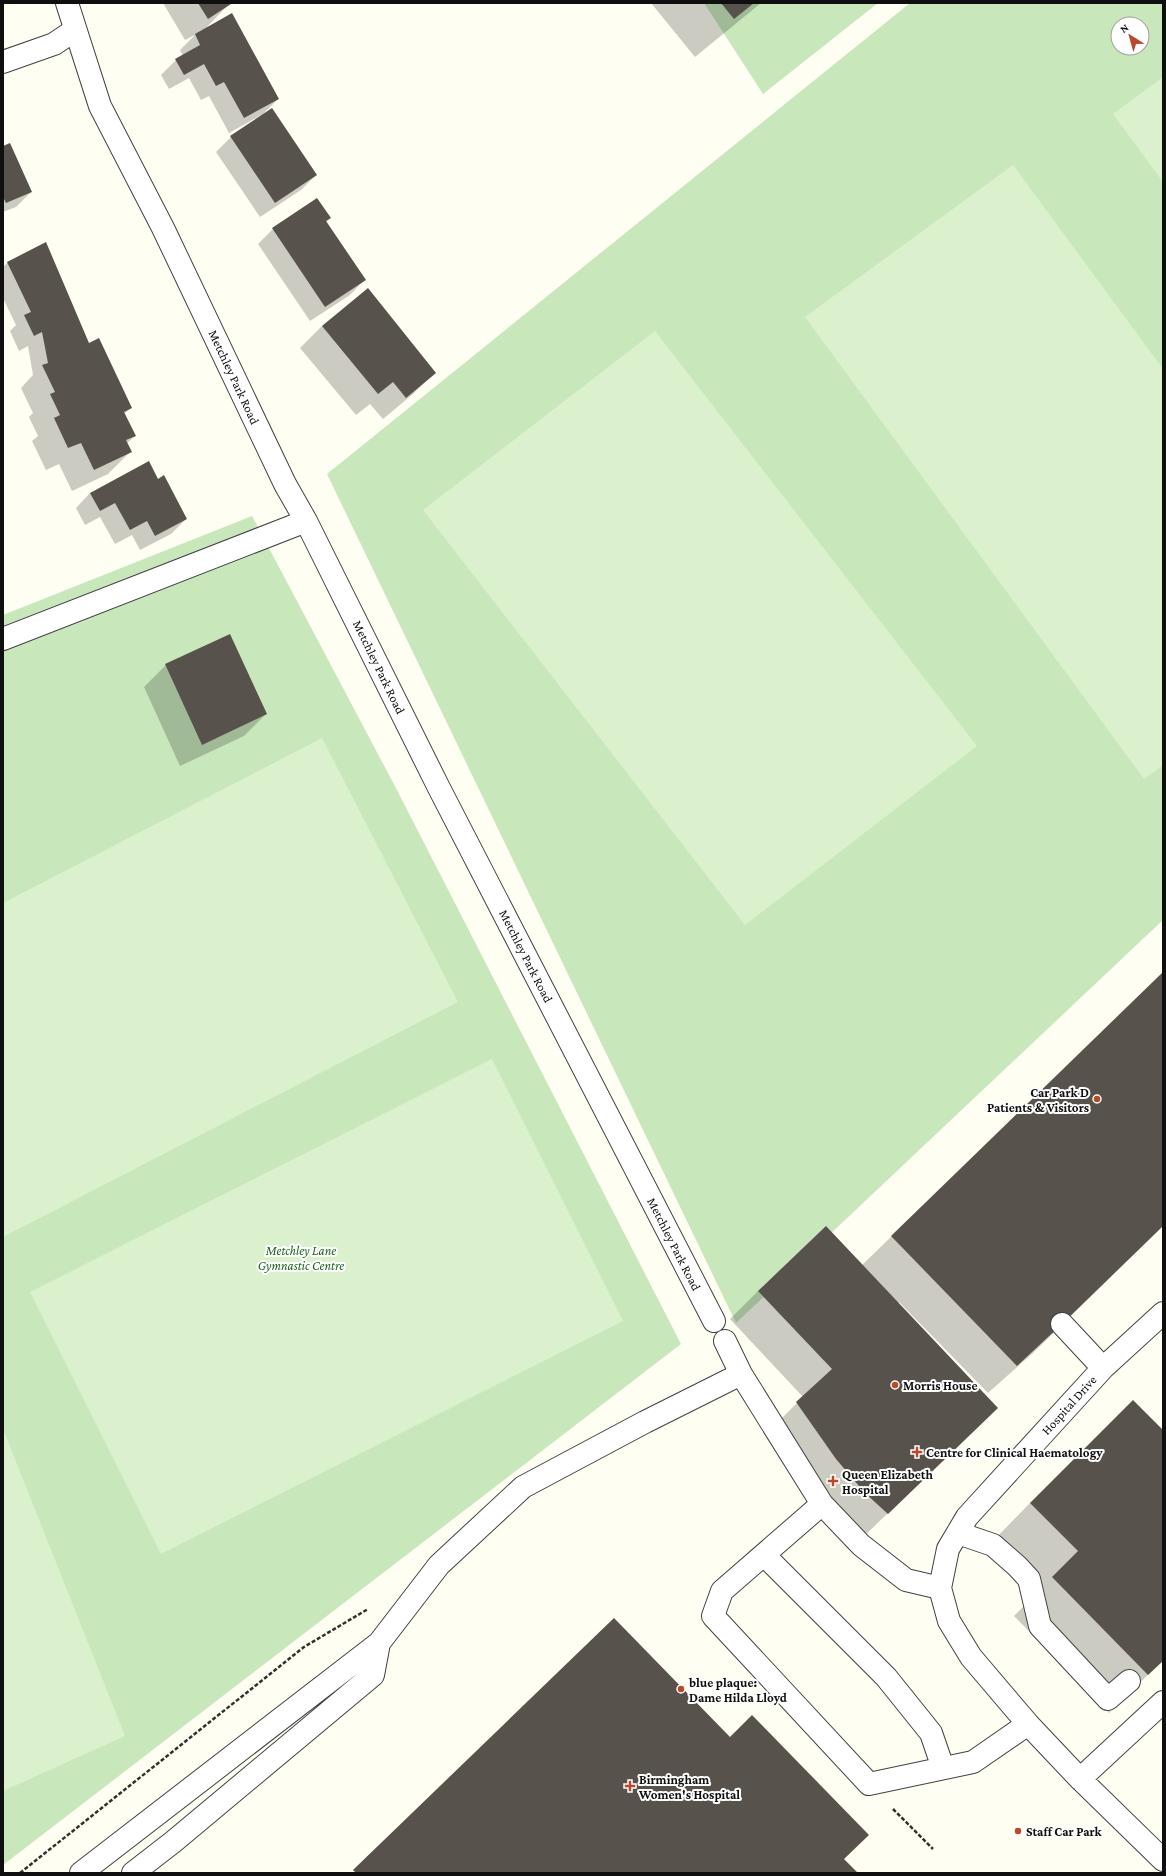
<svg xmlns="http://www.w3.org/2000/svg" width="1166" height="1876" font-family="'Crimson Pro',serif">
<style>
.green{fill:#c8e8bc;fill-rule:evenodd}
.pitch{fill:#dbf0cd}
.shadow{fill:#0003}
.building{fill:#57534c}
.lines{fill:none;stroke-linecap:round;stroke-linejoin:round}
.minor-casing{stroke:#424242;stroke-width:24}
.path{stroke:#313131;stroke-width:2.5;stroke-dasharray:4 2;stroke-linecap:butt}
.minor{stroke:#fff;stroke-width:22}
.poi-dot{fill:#ba492c;stroke:#fff;stroke-width:1.5}
.labels{text-anchor:middle;dominant-baseline:central;stroke-width:4;stroke-linejoin:round;paint-order:stroke}
.street-label{font-size:13px;fill:#0f0f0f;stroke:#fff}
.poi-label{font-size:13px;font-weight:bold;fill:#0f0f0f;stroke:#fff;text-anchor:start}
.park-label{font-size:13px;font-style:italic;fill:#216524;stroke:#fff}
</style>
<rect width="100%" height="100%" fill="#fefef2"/>
<!-- green -->
<path class="green" d="M704,3H878L763,94Z
M910,3H1163V920L736,1323L327,474ZM1118,24H1142V48H1118Z
M252,516L398,792L681,1344L3,1865V615Z"/>
<!-- pitch -->
<path class="pitch" d="M1163,77V182L1113,114Z
M1013,165L1163,369V765L1144,779L805,317Z
M655,331L977,746L745,925L423,510Z
M322,738L458,1002L3,1237V903Z
M492,1059L623,1321L161,1554L30,1292Z
M3,1429L125,1736L3,1791Z"/>
<!-- shadow -->
<path class="shadow" d="M163,3H230L206,28L278,99L263,114L229,133L209,96L201,100L189,78L169,89L161,75L176,60L183,56L180,50L195,35L185,40Z
M651,3H761L695,57Z
M231,137L316,175L301,190L260,217L216,152Z
M3,147L31,192L16,207L3,212Z
M317,199L330,218L325,223L364,280L350,295L310,321L258,244L273,229Z
M8,262L88,345L131,408L124,414L135,436L126,444L130,452L108,474L72,491L59,464L46,470L32,441L38,436L29,417L33,413L21,388L33,375L28,346L19,351L10,331L16,325L3,298V267Z
M367,290L435,372L413,394L383,419L370,404L356,415L300,348L322,326Z
M158,480L186,519L171,534L140,550L132,535L115,544L100,517L85,525L76,508L90,493Z
M166,665L266,714L244,736L180,766L144,687Z
M1163,973V1226L1033,1353L988,1393L899,1302L898,1303L968,1436L859,1541L769,1431L803,1397L730,1319L758,1291L862,1265Z
M1163,1431V1660L1109,1713L1014,1616L1040,1590L992,1542L1030,1503Z"/>
<!-- building -->
<path class="building" d="M198,3H231V4L208,19Z
M721,3H754L734,19Z
M232,13L279,99L244,118L224,82L216,86L204,64L184,75L175,59L200,45L195,34Z
M272,108L317,175L275,203L230,136Z
M10,143L32,192L6,203L3,197V146Z
M317,198L331,218L326,221L366,280L325,307L272,228Z
M46,242L89,343L99,338L132,408L124,412L136,436L126,440L132,452L94,470L81,443L68,448L54,418L60,415L50,394L55,392L42,365L48,363L42,332L34,336L24,315L31,312L7,262Z
M368,288L436,373L406,398L393,382L378,394L322,326Z
M149,461L158,479L164,475L187,519L155,536L147,521L130,530L115,503L100,511L90,493Z
M230,634L267,714L202,745L165,664Z
M1163,972V1226L1062,1324L1017,1366L891,1236Z
M826,1226L998,1408L888,1514L865,1493L836,1459L796,1402L832,1369L758,1291Z
M1133,1400L1163,1430V1661L1148,1675L1052,1577L1078,1551L1030,1503Z
M614,1618L730,1737L752,1715L869,1835L844,1859L858,1873H356L353,1870Z"/>
<g class="lines">
<!-- minor casing -->
<g class="minor-casing">
<path id="minor" d="M67,3L100,106L163,228L285,484L306,521L439,788L714,1321
M3,62L54,44L75,30
M3,639L306,521
M1163,1313L1103,1368L967,1517L948,1549L940,1588L949,1621L971,1657L1028,1724L1080,1779L1163,1860
M1062,1324L1103,1368
M725,1341L741,1374L822,1504L861,1545L906,1580L940,1588
M822,1504L722,1591L713,1616L869,1784L973,1762L1028,1724
M958,1533L993,1545L1017,1566L1029,1579L1040,1626L1108,1699L1129,1681
M764,1555L886,1677L931,1733L943,1768
M379,1643L439,1565L523,1487L645,1422L741,1374
M1080,1779L1163,1702
M81,1873L379,1643L373,1675L173,1842L133,1873"/>
</g>
<!-- path -->
<path class="path" d="M893,1809L933,1849
M20,1873L304,1647L368,1609"/>
<!-- minor -->
<use href="#minor" class="minor"/>
</g>
<!-- markers -->
<g class="poi-dot">
<circle cx="1097" cy="1099" r="4"/>
<circle cx="895" cy="1385" r="4"/>
<path d="M915 1446h4v4h4v4h-4v4h-4v-4h-4v-4h4z"/>
<path d="M831 1475h4v4h4v4h-4v4h-4v-4h-4v-4h4z"/>
<circle cx="681" cy="1689" r="4"/>
<path d="M628 1780h4v4h4v4h-4v4h-4v-4h-4v-4h4z"/>
<circle cx="1018" cy="1831" r="4"/>
</g>
<g class="labels">
<!-- street labels -->
<g class="street-label">
<text transform="translate(234 377) rotate(65)">Metchley Park Road</text>
<text transform="translate(379 667) rotate(64)">Metchley Park Road</text>
<text transform="translate(526 956) rotate(63)">Metchley Park Road</text>
<text transform="translate(674 1244) rotate(63)">Metchley Park Road</text>
<text transform="translate(1069 1405) rotate(-48)">Hospital Drive</text>
</g>
<!-- poi labels -->
<g class="poi-label">
<text x="1089" y="1092" text-anchor="end">Car Park D<tspan x="1089" dy="15">Patients &amp; Visitors</tspan></text>
<text x="903" y="1385">Morris House</text>
<text x="926" y="1452">Centre for Clinical Haematology</text>
<text x="842" y="1474">Queen Elizabeth<tspan x="842" dy="15">Hospital</tspan></text>
<text x="689" y="1682">blue plaque:<tspan x="689" dy="15">Dame Hilda Lloyd</tspan></text>
<text x="639" y="1779">Birmingham<tspan x="639" dy="15">Women's Hospital</tspan></text>
<text x="1026" y="1831">Staff Car Park</text>
</g>
<!-- park labels -->
<g class="park-label">
<text x="301" y="1250">Metchley Lane<tspan x="301" dy="15">Gymnastic Centre</tspan></text>
</g>
</g>
<!-- border -->
<rect width="1166" height="1876" fill="none" stroke="#0f0f0f" stroke-width="8"/>
<!-- north arrow -->
<g transform="translate(1130 36) rotate(323)"><circle r="19" fill="#ffffff" stroke="#9f9f9f"/>
<path d="M0-3L7 15L0 10L-7 15Z" fill="#ba492c"/>
<text y="-6" font-size="11" font-weight="bold" text-anchor="middle" fill="#0f0f0f">N</text>
</g>
</svg>
